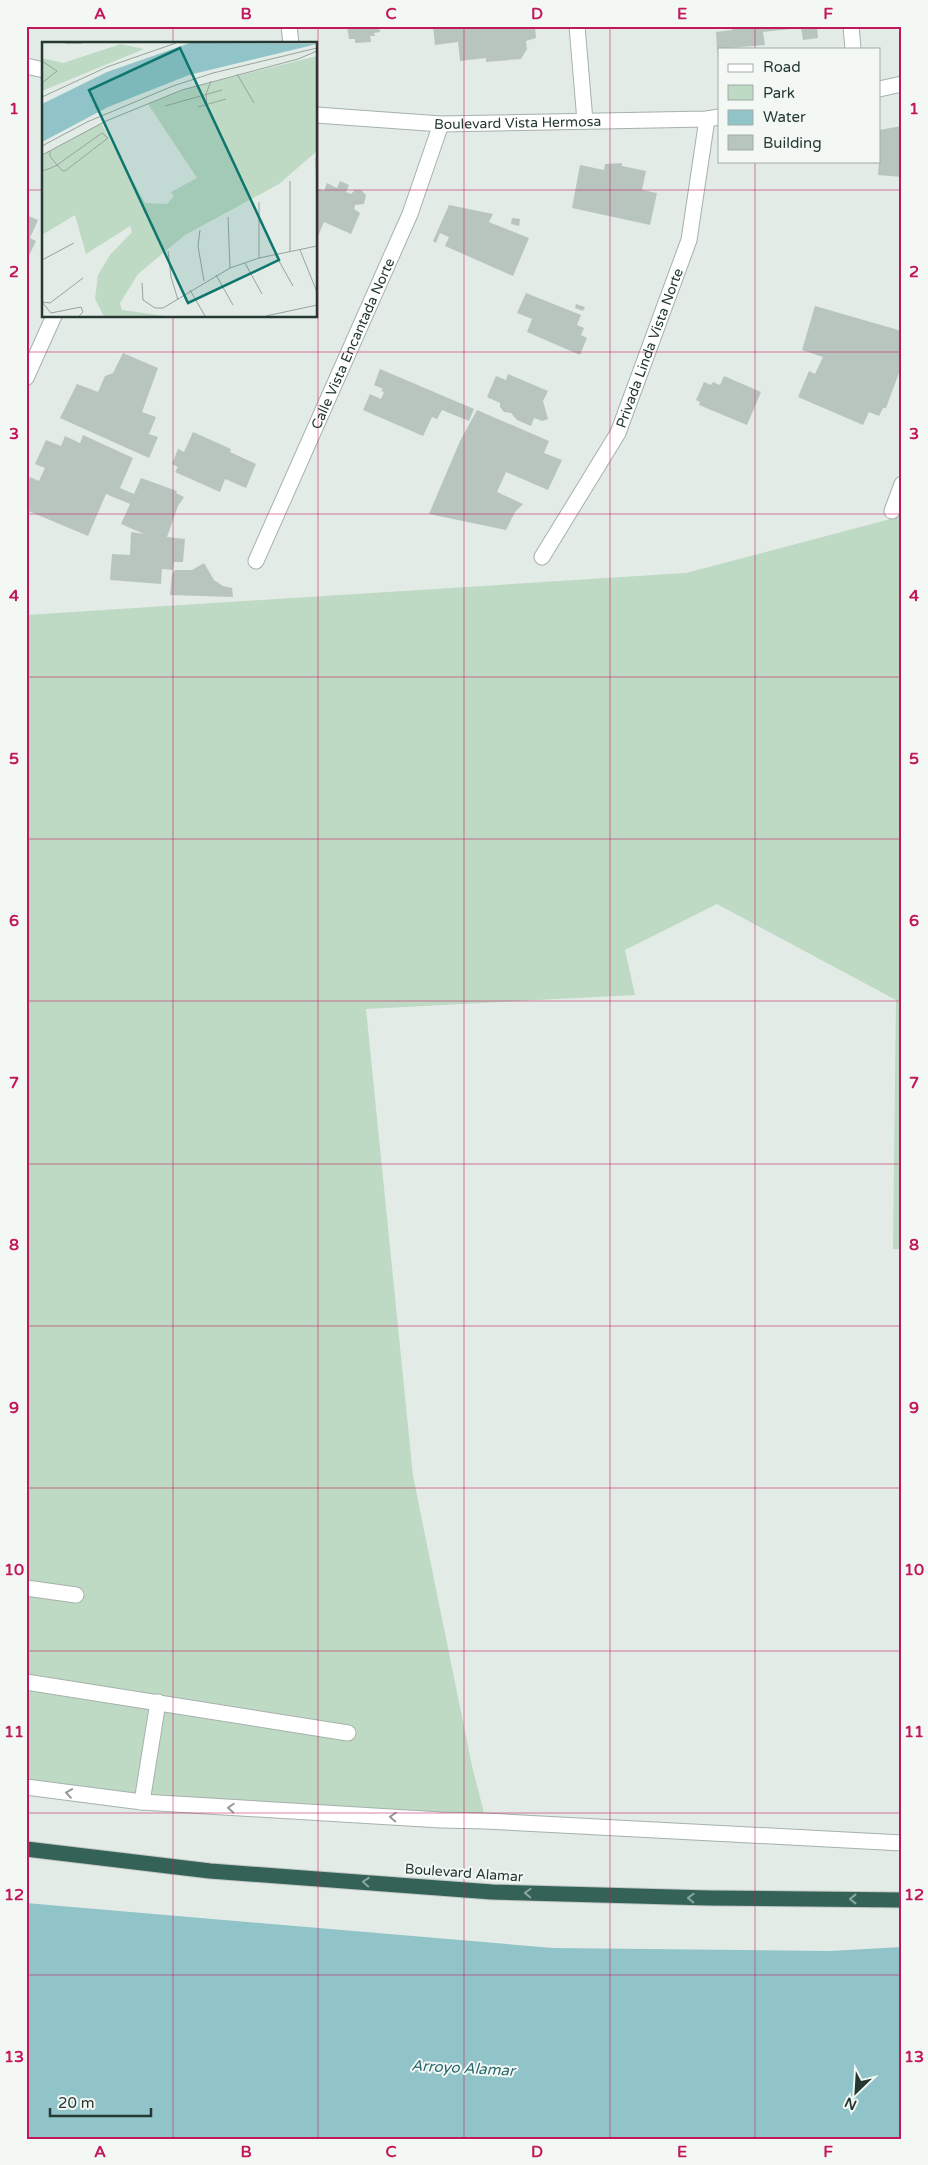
<svg xmlns="http://www.w3.org/2000/svg" width="928" height="2165" font-family="'Varela Round',sans-serif">
<style>
.green{fill:#bed9c4}
.water{fill:#91c4c9}
.building{fill:#b8c5bf}
.lines{fill:none;stroke-linecap:round;stroke-linejoin:round}
.lane-casing{stroke:#a6b2ac;stroke-width:17}
.street-casing{stroke:#a6b2ac;stroke-width:17}
.highway-casing{stroke:#c2c8c6;stroke-width:17}
.lane{stroke:#fff;stroke-width:15}
.street{stroke:#fff;stroke-width:15}
.highway{stroke:#346256;stroke-width:15}
.oneway{stroke:#929c98}
.oneway2{stroke:#8aa69e}
.grid{fill:none;stroke:#c2185b;stroke-width:1;stroke-opacity:0.55}
.labels{text-anchor:middle;dominant-baseline:central;stroke-width:4;stroke-linejoin:round;paint-order:stroke}
.street-label{font-size:14px;fill:#253932;stroke:#f3f8f5}
.water-label{font-size:15px;font-style:italic;fill:#26676e;stroke:#f3f8f5}
.inset-road{fill:none;stroke:#96a49e;stroke-width:1}
.view{fill:#0f766e;fill-opacity:0.15;stroke:#0f766e;stroke-width:2.5}
.inset-edge{fill:none;stroke:#253932;stroke-width:2.5}
.neatline{fill:none;stroke:#c2185b;stroke-width:2}
.grid-label{font-size:16px;text-anchor:middle;font-weight:bold;fill:#c2185b}
</style>
<rect width="100%" height="100%" fill="#e2ebe6"/>
<!-- green -->
<path class="green" d="M902,516V1249H893L896,1000L717,904L625,950L635,995L366,1009L413,1476L472,1766L486,1821L26,1787V615L686,573Z"/>
<!-- water -->
<path class="water" d="M26,1903L553,1948L830,1951L902,1947V2139H26Z"/>
<!-- building -->
<path class="building" d="M347,26H379L380,32L374,33L375,36H370L371,42L355,43V39H349Z
M433,26H535L536,38L526,41L527,49L521,59L486,62V58L460,61L458,42L435,45Z
M732,26H817L818,38L803,40L801,28L763,32L765,45L719,49L717,51L716,32L732,30Z
M902,126V177L878,175L880,146L879,130Z
M622,163V166L646,171L642,190L657,193L650,225L572,208L580,165L604,170L605,164Z
M340,181L349,185L346,192L351,194L355,190H361L366,195L364,204L355,205L354,209L360,213L351,234L324,222L318,236L316,235V188L324,191L327,183L337,188Z
M449,205L493,214L489,222L529,238L513,276L445,246L449,237L440,233L436,243L433,241Z
M26,215L38,220L30,238L36,241L26,262Z
M512,218L520,219L519,226L511,224Z
M526,293L581,315L577,325L584,328L581,335L587,338L580,355L527,332L532,319L517,313Z
M576,304L585,307L583,311L575,308Z
M815,306L902,331V365L886,408H883L879,416L869,412L863,425L798,397L809,371L815,374L823,357L802,350Z
M123,353L158,368L142,412L156,417L149,434L158,437L149,458L60,418L77,384L98,392L105,376L113,373Z
M380,369L474,409L469,421L442,410L437,419L432,417L423,436L363,410L370,394L381,399L384,392L381,391L383,389L374,385Z
M508,374L548,391L543,401L548,419L542,421L534,418L531,426L517,420L511,413L504,412L500,407V403L487,397L496,376L506,380Z
M724,376L761,392L747,425L699,405L700,402L696,400L704,382L711,385L713,382L720,385Z
M477,410L549,441L544,453L562,460L548,490L506,472L497,492L523,504L515,512L506,530L429,514L460,441Z
M193,432L231,449L230,452L256,464L246,488L225,479L220,492L175,472L178,467L172,464L178,449L184,452Z
M83,435L133,458L120,488L134,494L141,478L177,491L176,493L184,497L178,506L167,537L185,539L183,562H174L173,570L162,569L161,584L110,580L112,554L130,555L131,532L144,534L121,524L130,504L106,494L88,536L26,510V485L30,477L39,481L45,468L35,464L46,440L61,446L65,436L80,443Z
M204,563L214,580L223,586L232,588L233,597L170,595L172,574L175,570H192Z"/>
<g class="lines">
<!-- lane casing -->
<g class="lane-casing">
<path id="lane" d="M26,1588L76,1595
M26,1682L348,1733
M142,1802L158,1702"/>
</g>
<!-- street casing -->
<g class="street-casing">
<g id="street">
<path d="M289,26L291,44"/>
<path d="M577,26L585,121"/>
<path d="M851,26L853,49"/>
<path d="M26,66L44,70"/>
<path d="M879,89L902,84"/>
<path id="s1" d="M316,115L441,124L707,119L719,117"/>
<path d="M26,378L54,316"/>
<path d="M892,511L902,484"/>
<path id="s2" d="M542,557L618,433L689,240L707,119"/>
<path id="s3" d="M256,561L410,214L441,124"/>
<path d="M26,1787L142,1802L441,1820L486,1821L902,1843"/>
</g>
</g>
<!-- highway casing -->
<g class="highway-casing">
<path id="highway" d="M26,1849L210,1871L492,1892L709,1898L902,1900"/>
</g>
<!-- lane -->
<use href="#lane" class="lane"/>
<!-- street -->
<use href="#street" class="street"/>
<!-- highway -->
<use href="#highway" class="highway"/>
</g>
<!-- one-way arrows -->
<defs><path id="oneway-chevron" d="M-2-3.5L2.5 0L-2 3.5" fill="none" stroke-width="1.6" stroke-linecap="round" stroke-linejoin="round" transform="scale(1.25)"/></defs>
<g class="oneway">
<use href="#oneway-chevron" transform="translate(69 1793) rotate(-172)"/>
<use href="#oneway-chevron" transform="translate(231 1808) rotate(-177)"/>
<use href="#oneway-chevron" transform="translate(393 1817) rotate(-177)"/>
</g>
<g class="oneway2">
<use href="#oneway-chevron" transform="translate(366 1882) rotate(-176)"/>
<use href="#oneway-chevron" transform="translate(528 1893) rotate(-178)"/>
<use href="#oneway-chevron" transform="translate(691 1898) rotate(-178)"/>
<use href="#oneway-chevron" transform="translate(853 1899) rotate(-180)"/>
</g>
<!-- grid -->
<path class="grid" d="M173,26V44M318,26V2139M464,26V2139M610,26V2139M755,26V49M755,161V2139M26,190H44M316,190H902M173,316V2139M26,352H902M26,514H902M26,677H902M26,839H902M26,1001H902M26,1164H902M26,1326H902M26,1488H902M26,1651H902M26,1813H902M26,1975H902"/>
<g class="labels">
<!-- street labels -->
<g class="street-label">
<text stroke="none"><textPath href="#s1" startOffset="202">Boulevard Vista Hermosa</textPath></text>
<text stroke="none"><textPath href="#s3" startOffset="238">Calle Vista Encantada Norte</textPath></text>
<text stroke="none"><textPath href="#s2" startOffset="236">Privada Linda Vista Norte</textPath></text>
<text transform="translate(464 1873) rotate(4)">Boulevard Alamar</text>
</g>
<!-- water labels -->
<g class="water-label">
<text transform="translate(463 2068) rotate(3)">Arroyo Alamar</text>
</g>
</g>
<!-- overview -->
<g transform="translate(42 42)">
<rect width="275" height="275" fill="#e2ebe6"/>
<path d="M79,2L102,7L0,49V16L21,21ZM275,14V109L237,142L143,193L96,232L78,261L80,268L123,274H62L53,257L56,233L68,213L90,190L88,184L44,212L33,173L0,193V113L59,81L103,161L125,162L132,154L129,150L155,136L106,62L142,47Z" fill="#bed9c4"/>
<path d="M148,1L275,2L147,33L66,65L0,100V62L65,30Z" fill="#91c4c9"/>
<path class="inset-road" d="M23,1H40M0,19L15,29L0,41M195,32L212,61M0,55L65,25L134,1M165,63L164,52L169,39M123,64L180,48M156,65L184,57M0,104L45,80L131,44L171,31L275,6M0,113L64,79L140,48L256,17L275,9M274,116L275,151M0,129L9,126L15,123L60,91L66,96L23,129H21L15,123L8,114V109M217,160V216M186,175L188,226M158,188L156,204L162,239M258,208L275,250M126,209L129,235L136,258M248,210V139M233,212L251,244M0,218L32,201M203,221L220,252M174,233L191,263M100,241L101,258L113,266H121L188,226L217,216L275,204M148,248L163,274M0,260L9,271L39,265L41,270L37,274M0,260L8,261L41,236M224,274L275,263"/>
<path class="view" d="M138,6L237,218L146,261L47,48Z"/>
<rect width="275" height="275" class="inset-edge"/>
</g>
<!-- border -->
<rect width="928" height="2165" fill="none" stroke="#f3f8f5" stroke-width="55"/>
<!-- legend -->
<rect x="718" y="48" width="162" height="115" fill="#f3f8f5" stroke="#a1aca7"/>
<rect x="728" y="64" width="25" height="8" fill="#ffffff" stroke="#a1aca7"/>
<text x="763" y="72" font-size="15" fill="#253932">Road</text>
<rect x="728" y="85" width="25" height="15" fill="#bed9c4" stroke="#a1aca7"/>
<text x="763" y="98" font-size="15" fill="#253932">Park</text>
<rect x="728" y="110" width="25" height="15" fill="#91c4c9" stroke="#a1aca7"/>
<text x="763" y="122" font-size="15" fill="#253932">Water</text>
<rect x="728" y="135" width="25" height="15" fill="#b8c5bf" stroke="#a1aca7"/>
<text x="763" y="148" font-size="15" fill="#253932">Building</text>
<!-- north arrow -->
<g transform="translate(856 2092) rotate(205)" stroke="#f3f8f5" stroke-width="4" paint-order="stroke">
<path d="M0-4L9 19L0 12L-9 19Z" fill="#253932"/>
<text y="-8" font-size="14" font-weight="bold" text-anchor="middle" fill="#253932">N</text>
</g>
<!-- scale -->
<path d="M50 2108v8h101v-8" fill="none" stroke="#253932" stroke-width="2.5"/>
<text x="58" y="2108" font-size="15" fill="#253932" stroke="#f3f8f5" stroke-width="4" paint-order="stroke">20 m</text>
<rect x="28" y="28" width="872" height="2110" class="neatline"/>
<g class="grid-label">
<text x="100" y="19">A</text>
<text x="246" y="19">B</text>
<text x="391" y="19">C</text>
<text x="537" y="19">D</text>
<text x="682" y="19">E</text>
<text x="828" y="19">F</text>
<text x="14" y="114">1</text>
<text x="914" y="114">1</text>
<text x="14" y="277">2</text>
<text x="914" y="277">2</text>
<text x="14" y="439">3</text>
<text x="914" y="439">3</text>
<text x="14" y="601">4</text>
<text x="914" y="601">4</text>
<text x="14" y="764">5</text>
<text x="914" y="764">5</text>
<text x="14" y="926">6</text>
<text x="914" y="926">6</text>
<text x="14" y="1088">7</text>
<text x="914" y="1088">7</text>
<text x="14" y="1250">8</text>
<text x="914" y="1250">8</text>
<text x="14" y="1413">9</text>
<text x="914" y="1413">9</text>
<text x="14" y="1575">10</text>
<text x="914" y="1575">10</text>
<text x="14" y="1737">11</text>
<text x="914" y="1737">11</text>
<text x="14" y="1900">12</text>
<text x="914" y="1900">12</text>
<text x="14" y="2062">13</text>
<text x="914" y="2062">13</text>
<text x="100" y="2157">A</text>
<text x="246" y="2157">B</text>
<text x="391" y="2157">C</text>
<text x="537" y="2157">D</text>
<text x="682" y="2157">E</text>
<text x="828" y="2157">F</text>
</g>
</svg>
